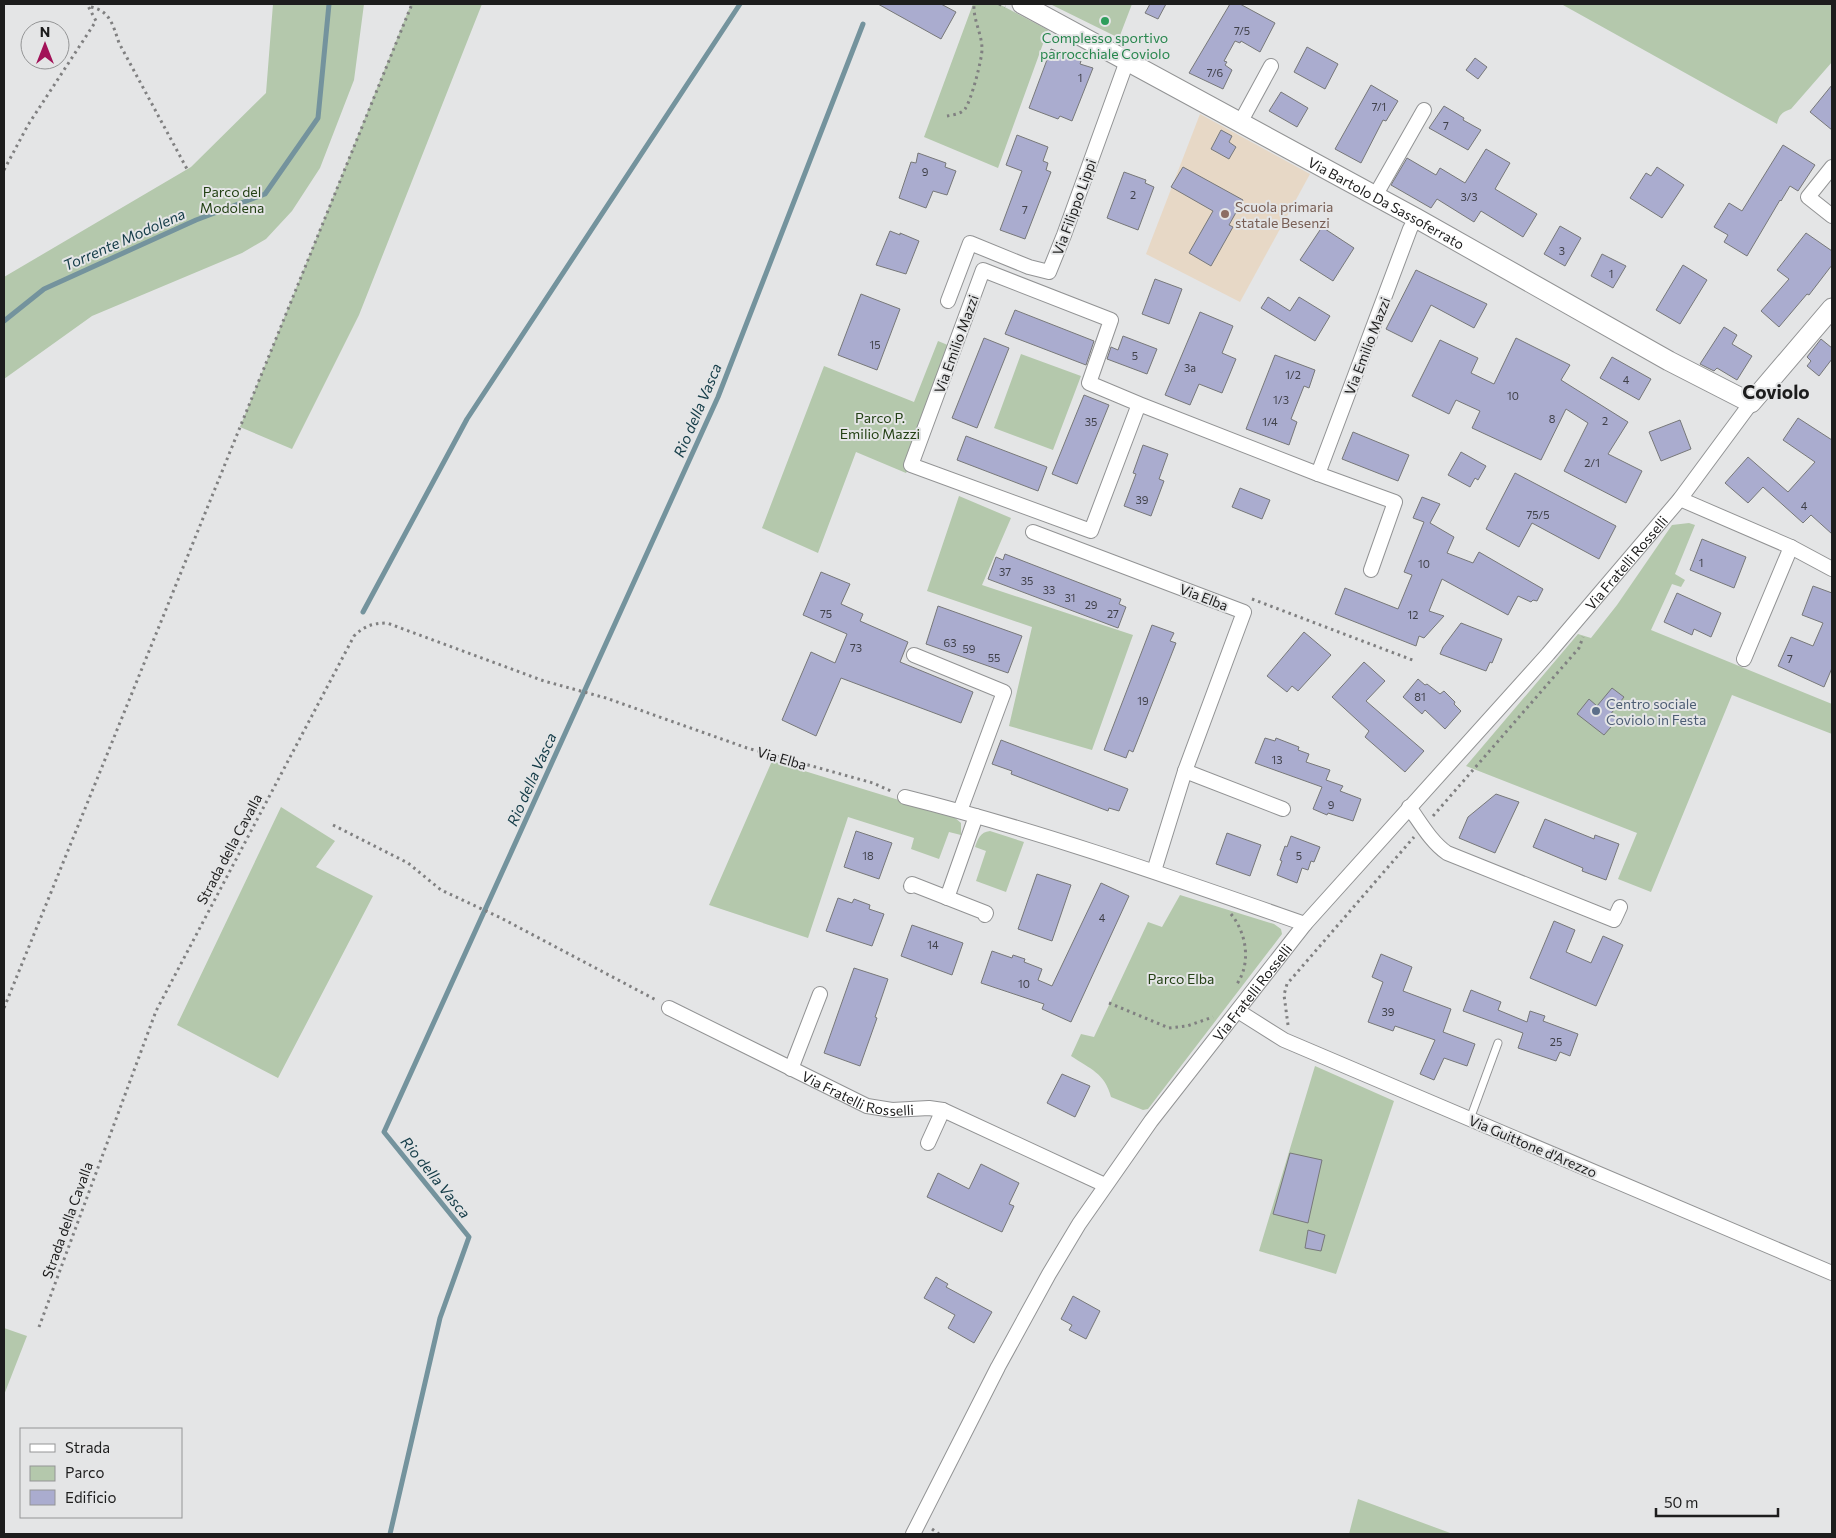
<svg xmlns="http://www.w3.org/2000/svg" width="1836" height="1538" font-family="Commissioner,sans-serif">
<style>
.education{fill:#e7d8c6}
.green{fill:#b4c8ac}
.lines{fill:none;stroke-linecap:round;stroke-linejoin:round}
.stream{stroke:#74939d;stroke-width:5}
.building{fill:#aaaccf;stroke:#777879}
.lane-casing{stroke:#929394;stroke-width:9}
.street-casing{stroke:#929394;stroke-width:16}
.secondary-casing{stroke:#929394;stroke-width:21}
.path{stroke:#808081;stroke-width:3;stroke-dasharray:2.5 4;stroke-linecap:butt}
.lane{stroke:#fff;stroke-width:7}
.street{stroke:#fff;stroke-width:14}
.secondary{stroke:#fff;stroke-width:19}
.leisure-dot{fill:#2e9e5b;stroke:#e4e5e6;stroke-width:2}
.education-dot{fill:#8d6e63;stroke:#e4e5e6;stroke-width:2}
.service-dot{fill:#5c6f8a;stroke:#e4e5e6;stroke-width:2}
.labels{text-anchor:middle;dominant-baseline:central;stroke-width:4;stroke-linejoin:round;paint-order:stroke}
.number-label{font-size:11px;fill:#40414a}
.leisure-label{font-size:14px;fill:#27864d;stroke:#e4e5e6}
.park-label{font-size:14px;fill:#234114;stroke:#e4e5e6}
.street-label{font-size:14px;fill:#1d1d1d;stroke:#e4e5e6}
.education-label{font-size:14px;fill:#785e54;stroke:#e4e5e6;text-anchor:start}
.service-label{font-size:14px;fill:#4e5e75;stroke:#e4e5e6;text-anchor:start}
.water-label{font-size:15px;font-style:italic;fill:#133b47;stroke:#e4e5e6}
.district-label{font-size:19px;font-weight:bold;fill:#1d1d1d;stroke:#e4e5e6}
</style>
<rect width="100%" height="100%" fill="#e4e5e6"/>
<!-- education -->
<path class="education" d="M1200,114L1310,174L1240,302L1146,254Z"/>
<!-- green -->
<path class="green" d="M273,4H364L354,80L320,168L292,211L266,239L242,253L92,316L4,379V277L191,167L266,93Z
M411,4H482L359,315L292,449L240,427Z
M973,4H999L1048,30L998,168L924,137Z
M1050,4H1132L1119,38Z
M1564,4H1832V62L1791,109C1782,112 1779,115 1777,124L1563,5Z
M938,341L955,348L911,465L906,473L856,452L818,553L762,528L824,366L914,402Z
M1021,354L1081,376L1053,450L994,428Z
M959,496L1011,518L982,585L1133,635L1092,750L1009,726L1032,627L927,591Z
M1689,523L1695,525L1675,574L1685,580L1681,587L1672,584L1651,630L1832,704V734L1732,695L1651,892L1618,879L1637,833L1466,766L1578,634L1591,638L1617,605L1672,525Z
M772,761L954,817L961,823V835L949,832L939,859L911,849L914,838L848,817L808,938L709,905Z
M281,807L335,841L316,867L373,896L278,1078L177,1025Z
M990,831L1024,842L1006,892L976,881L986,851L975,847C978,839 980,832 990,831Z
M1180,895L1274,924L1281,929L1282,934L1148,1109L1143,1110L1111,1097C1105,1073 1090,1069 1071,1056L1081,1034L1094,1037L1148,922L1162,927Z
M1315,1066L1394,1101L1336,1274L1259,1251Z
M4,1328L27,1336L4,1395Z
M1358,1499L1453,1534H1349Z"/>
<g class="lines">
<!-- stream -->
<path class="stream" d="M4,321L44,289L196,220L265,194L318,118L329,4
M363,612L467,419L740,4
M390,1534L440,1318L469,1237L384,1132L718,397L863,24"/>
</g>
<!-- building -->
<path class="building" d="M878,4H941L956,12L941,39Z
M1150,4H1166L1158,19L1145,13Z
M1230,4H1240L1275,23L1260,52L1241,41L1240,43L1235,41L1224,61L1227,62L1225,65L1232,70L1223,89L1189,73Z
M1307,47L1338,64L1325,89L1294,72Z
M1051,49L1081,61L1080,64L1093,68L1072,121L1060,116L1058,119L1029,108Z
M1475,58L1487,67L1478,79L1466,70Z
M1371,85L1398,101L1386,121L1383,120L1361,163L1335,149Z
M1832,85V130L1810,112Z
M1281,92L1308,108L1297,127L1269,111Z
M1444,106L1464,118L1463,120L1481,130L1468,150L1429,128Z
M1221,130L1232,136L1229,142L1236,147L1229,159L1211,149Z
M1017,135L1048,147L1043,161L1048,163L1046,170L1051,172L1025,239L1000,230L1022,171L1006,165Z
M1783,145L1815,165L1798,191L1790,186L1781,201L1780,200L1747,256L1724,242L1728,235L1714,227L1729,203L1742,211Z
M1486,149L1510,163L1495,189L1537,214L1523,237L1481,211L1474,222L1437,199L1431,208L1391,185L1407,158L1436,175L1440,168L1465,183Z
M918,153L946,163L945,167L956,171L947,195L933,191L926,208L899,198L911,162L916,163Z
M1183,167L1243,200L1229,225L1233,227L1211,266L1189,253L1213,211L1171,187Z
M1657,167L1684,185L1662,218L1630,198L1646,173L1651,176Z
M1124,172L1146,180L1145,183L1154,187L1138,230L1107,218Z
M1560,226L1581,238L1565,266L1544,254Z
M1322,227L1354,248L1333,281L1300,260Z
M890,231L900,235V233L919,241L906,274L876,265Z
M1806,233L1832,251V265L1809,295L1807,294L1779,327L1761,311L1789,279L1777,270Z
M1602,254L1626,266L1613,288L1591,276Z
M1683,265L1707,280L1680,324L1656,310Z
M1416,270L1487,304L1474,328L1431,305L1412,342L1386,329Z
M1155,279L1182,289L1169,324L1142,314Z
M861,294L900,309L877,370L838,355Z
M1268,297L1290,311L1299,297L1330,316L1315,341L1261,308Z
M1015,310L1094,341L1086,365L1005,334Z
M1200,312L1233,326L1222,353L1236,359L1222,393L1199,384L1190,405L1165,395Z
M1724,327L1737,335L1732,344L1752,356L1737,380L1717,368L1714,371L1700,364Z
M1123,336L1157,349L1147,374L1107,359L1111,347L1118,350Z
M984,338L1009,348L977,428L952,418Z
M1516,338L1570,365L1561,380L1628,422L1608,454L1642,471L1626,503L1564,471L1588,423L1566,409L1541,460L1472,428L1480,411L1456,400L1449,414L1412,396L1440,340L1478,358L1471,373L1494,384Z
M1821,339L1832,348V359L1819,376L1807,366L1811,361L1807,357Z
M1275,355L1315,370L1309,388L1304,386L1291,419L1297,422L1289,445L1246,429Z
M1612,357L1651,379L1639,400L1600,378Z
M1084,395L1109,405L1077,484L1052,474Z
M1798,418L1832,440V534L1811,515L1803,523L1763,487L1748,503L1725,483L1748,457L1788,492L1815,462L1783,440Z
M1680,420L1691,449L1661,461L1649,432Z
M1353,432L1409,455L1398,481L1342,459Z
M966,436L1047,467L1038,491L957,460Z
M1143,445L1168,454L1159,479L1164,481L1151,516L1124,506L1136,474L1133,473Z
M1461,452L1486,466L1478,480L1475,478L1470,487L1448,475Z
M1515,473L1616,526L1599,559L1532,523L1519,547L1486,529Z
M1240,488L1270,500L1262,519L1232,507Z
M1422,497L1440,504L1430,523L1454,537L1447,553L1473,563L1479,552L1543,589L1537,601L1533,600L1531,602L1518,596L1508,615L1442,579L1429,611L1444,616L1424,638L1419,636L1416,646L1335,614L1345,588L1398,609L1412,575L1404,572L1424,522L1413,518Z
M1702,539L1746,557L1734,588L1690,570Z
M1005,554L1121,599L1119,604L1126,607L1118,628L988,579L996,557L1003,560Z
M821,572L850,584L841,604L863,614L860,621L908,642L900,662L973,692L961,723L841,678L816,736L782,720L811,652L835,663L847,634L803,615Z
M1813,586L1832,593V668L1824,687L1778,666L1791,637L1813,646L1823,623L1802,615Z
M1677,593L1721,613L1711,637L1694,629L1692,635L1664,622Z
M938,606L1022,636L1008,673L926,644Z
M1461,623L1502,639L1492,663L1490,662L1486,671L1440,654L1443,647Z
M1152,625L1174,633L1170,641L1176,643L1133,752L1129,750L1126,758L1104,750Z
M1304,632L1331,655L1298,691L1292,686L1287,692L1267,676Z
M1364,662L1385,681L1366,701L1424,751L1405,772L1365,737L1369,731L1332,697Z
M1418,679L1425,685L1427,684L1440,694L1444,691L1455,702L1454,704L1461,711L1445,729L1425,710L1422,714L1403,697Z
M1612,688L1624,697L1610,715L1617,720L1604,735L1577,714L1589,699L1597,706Z
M1265,738L1275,741L1276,738L1299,747L1298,750L1309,754L1306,762L1330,770L1326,780L1343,786L1340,791L1361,799L1353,821L1328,813L1327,815L1313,809L1322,787L1255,763Z
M1001,740L1128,789L1119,811L1109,808L1108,811L1011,774L1012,771L992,764Z
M1496,794L1519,802L1495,853L1459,838L1468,817Z
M1545,819L1594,839L1595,835L1619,844L1606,880L1582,871L1583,868L1533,847Z
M856,831L892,843L879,879L844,867Z
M1227,833L1261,845L1250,876L1216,864Z
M1291,836L1320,847L1314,862L1311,861L1308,870L1302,868L1297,883L1277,875L1282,861L1280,860L1285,846L1287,847Z
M1037,874L1071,885L1052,941L1018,929Z
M1101,883L1129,896L1071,1022L1042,1009L1044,1004L981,983L992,951L1012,958L1013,955L1025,959L1024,962L1042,969L1038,980L1052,986Z
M838,898L852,903L854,899L870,905L869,909L884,914L872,946L826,931Z
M1554,921L1575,930L1566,952L1591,963L1603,936L1623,945L1596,1006L1530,978Z
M912,925L963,943L952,975L901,956Z
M1381,954L1412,967L1403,991L1451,1009L1443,1032L1475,1044L1467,1066L1444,1058L1434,1080L1420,1074L1435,1040L1395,1026L1393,1031L1368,1022L1383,982L1372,977Z
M854,968L888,979L875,1017L877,1018L860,1066L824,1053Z
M1471,990L1501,1002L1498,1010L1527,1022L1530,1011L1545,1016L1543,1021L1578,1034L1570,1056L1560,1052L1556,1061L1518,1048L1523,1033L1463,1011Z
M1062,1074L1090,1086L1075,1117L1047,1103Z
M1290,1153L1322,1160L1308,1223L1273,1214Z
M981,1164L1019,1183L1009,1204L1014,1206L1002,1232L927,1197L938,1173L969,1189Z
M1308,1230L1325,1235L1321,1251L1305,1248Z
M936,1277L948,1284L946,1287L992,1312L974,1343L948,1328L955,1315L924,1298Z
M1073,1296L1100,1311L1086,1339L1069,1330L1072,1325L1061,1319Z"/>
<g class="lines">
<!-- lane casing -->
<g class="lane-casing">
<path id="lane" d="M1470,1119L1498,1043"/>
</g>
<!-- street casing -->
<g class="street-casing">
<g id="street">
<path d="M1240,123L1271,66"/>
<path d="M1832,167L1808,197L1832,216"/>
<path d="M1375,196L1424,110"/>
<path d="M948,301L970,243L1029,267L1049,272L1064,235L1127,61"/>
<path d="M1139,404L1089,383L1111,320L983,270L911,465L1091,531L1139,404L1318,474L1410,229L1416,218"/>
<path d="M1318,474L1395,502L1371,570"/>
<path d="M1680,499L1791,547L1832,569"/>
<path d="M1033,532L1244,612L1185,771L1154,871"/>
<path d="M914,655L1004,692L960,811"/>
<path d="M1744,659L1791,547"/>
<path d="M1185,771L1283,809"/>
<path d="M905,797C1041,831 1173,878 1305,924"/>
<path d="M1409,807C1420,822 1431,842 1447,853L1614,920L1620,907"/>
<path d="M911,886L912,884L986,913L985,915"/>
<path d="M947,898L976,816"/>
<path id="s1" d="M669,1008L867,1106L892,1110L929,1108L943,1110L1105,1185"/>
<path d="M1238,1011L1284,1040L1832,1273"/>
<path d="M791,1069L820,994"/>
<path d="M928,1143L943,1110"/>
<path id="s2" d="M913,1534L998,1367L1049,1274L1079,1224L1151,1121L1305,924L1548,654L1680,499L1751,403"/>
</g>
</g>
<!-- secondary casing -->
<g class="secondary-casing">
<g id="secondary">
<path id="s3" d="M1022,4L1416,218L1669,361L1751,403L1832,308"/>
</g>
</g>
<!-- path -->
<path class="path" d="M999,4L1005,7
M91,7C110,11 113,25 119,43L187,169
M947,116C953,115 961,114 965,109C971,101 982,60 982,49C982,34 973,20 974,4
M4,170L28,125L96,21L87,4
M1252,599L1415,661
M1433,816L1579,648L1583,637
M333,825L408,863L441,890L501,918L658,1001
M1231,914C1247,934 1251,963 1237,984
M1109,1003L1169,1028L1187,1026L1213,1017
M4,1008L412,4
M1288,1025L1284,995L1287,984L1414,837
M39,1327L156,1011L354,636C364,626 373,623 387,623L544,681L606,698L747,748L873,783L893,792
M932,1529L939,1534"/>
<!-- lane -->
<use href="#lane" class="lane"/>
<!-- street -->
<use href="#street" class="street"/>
<!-- secondary -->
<use href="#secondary" class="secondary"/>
</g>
<!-- markers -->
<circle class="leisure-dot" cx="1105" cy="21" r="5"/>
<circle class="education-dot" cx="1225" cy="214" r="5"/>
<circle class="service-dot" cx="1596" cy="711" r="5"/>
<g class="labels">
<!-- number labels -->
<g class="number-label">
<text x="1242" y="30">7/5</text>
<text x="1215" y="72">7/6</text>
<text x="1080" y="77">1</text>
<text x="1379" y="106">7/1</text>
<text x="1446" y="125">7</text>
<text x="925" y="171">9</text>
<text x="1133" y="194">2</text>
<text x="1469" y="196">3/3</text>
<text x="1025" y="209">7</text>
<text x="1562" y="250">3</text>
<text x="1611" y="273">1</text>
<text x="875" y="344">15</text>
<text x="1135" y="355">5</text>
<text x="1190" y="367">3a</text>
<text x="1293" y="374">1/2</text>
<text x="1626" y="379">4</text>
<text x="1513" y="395">10</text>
<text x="1281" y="399">1/3</text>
<text x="1552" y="418">8</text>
<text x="1605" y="420">2</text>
<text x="1091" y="421">35</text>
<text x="1270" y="421">1/4</text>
<text x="1592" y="462">2/1</text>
<text x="1142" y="499">39</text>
<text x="1804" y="505">4</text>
<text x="1538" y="514">75/5</text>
<text x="1701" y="562">1</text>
<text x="1424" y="563">10</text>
<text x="1005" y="571">37</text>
<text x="1027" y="580">35</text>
<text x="1049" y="589">33</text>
<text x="1070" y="597">31</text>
<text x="1091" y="604">29</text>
<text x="826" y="613">75</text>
<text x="1113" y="613">27</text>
<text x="1413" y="614">12</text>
<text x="950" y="642">63</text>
<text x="856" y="647">73</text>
<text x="969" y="648">59</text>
<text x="994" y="657">55</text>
<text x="1790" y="658">7</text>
<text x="1420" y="696">81</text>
<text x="1143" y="700">19</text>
<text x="1277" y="759">13</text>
<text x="1331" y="804">9</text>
<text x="868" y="855">18</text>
<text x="1299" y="855">5</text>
<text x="1102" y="917">4</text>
<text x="933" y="944">14</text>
<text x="1024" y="983">10</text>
<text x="1388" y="1011">39</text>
<text x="1556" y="1041">25</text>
</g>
<!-- leisure labels -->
<g class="leisure-label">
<text x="1105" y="37">Complesso sportivo<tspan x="1105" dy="16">parrocchiale Coviolo</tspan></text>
</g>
<!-- park labels -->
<g class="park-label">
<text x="232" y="191">Parco del<tspan x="232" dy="16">Modolena</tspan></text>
<text x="880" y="417">Parco P.<tspan x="880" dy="16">Emilio Mazzi</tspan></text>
<text x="1181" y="978">Parco Elba</text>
</g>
<!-- street labels -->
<g class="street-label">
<text stroke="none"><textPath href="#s3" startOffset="415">Via Bartolo Da Sassoferrato</textPath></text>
<text transform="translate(1074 207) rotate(-70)">Via Filippo Lippi</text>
<text transform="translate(956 344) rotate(-70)">Via Emilio Mazzi</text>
<text transform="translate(1367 346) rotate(-69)">Via Emilio Mazzi</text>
<text stroke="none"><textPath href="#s2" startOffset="1211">Via Fratelli Rosselli</textPath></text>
<text transform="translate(1204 597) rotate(21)">Via Elba</text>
<text transform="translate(782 758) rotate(16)">Via Elba</text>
<text transform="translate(229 849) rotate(-62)">Strada della Cavalla</text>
<text stroke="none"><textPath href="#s2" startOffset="641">Via Fratelli Rosselli</textPath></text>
<text stroke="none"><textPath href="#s1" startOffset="209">Via Fratelli Rosselli</textPath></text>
<text transform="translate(1533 1146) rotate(23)">Via Guittone d'Arezzo</text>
<text transform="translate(67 1220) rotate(-70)">Strada della Cavalla</text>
</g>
<!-- education labels -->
<g class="education-label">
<text x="1235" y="206">Scuola primaria<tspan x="1235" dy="16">statale Besenzi</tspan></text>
</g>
<!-- service labels -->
<g class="service-label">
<text x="1606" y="703">Centro sociale<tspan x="1606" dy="16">Coviolo in Festa</tspan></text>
</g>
<!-- water labels -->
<g class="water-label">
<text transform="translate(124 239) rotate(-24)">Torrente Modolena</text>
<text transform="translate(697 410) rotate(-67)">Rio della Vasca</text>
<text transform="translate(531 779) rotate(-66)">Rio della Vasca</text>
<text transform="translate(436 1177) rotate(51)">Rio della Vasca</text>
</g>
<!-- district labels -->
<g class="district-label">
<text x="1776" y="391">Coviolo</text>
</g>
</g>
<!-- border -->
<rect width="1836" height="1538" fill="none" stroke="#1d1d1d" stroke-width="10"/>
<!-- legend -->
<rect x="20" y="1428" width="162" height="90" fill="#e4e5e6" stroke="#949596"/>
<rect x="30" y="1444" width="25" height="8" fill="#ffffff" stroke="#949596"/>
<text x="65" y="1453" font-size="15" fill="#1d1d1d">Strada</text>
<rect x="30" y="1466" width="25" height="15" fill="#b4c8ac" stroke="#949596"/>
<text x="65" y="1478" font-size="15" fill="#1d1d1d">Parco</text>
<rect x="30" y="1490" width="25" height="15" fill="#aaaccf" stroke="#949596"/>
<text x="65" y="1503" font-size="15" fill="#1d1d1d">Edificio</text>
<!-- north arrow -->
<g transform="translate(45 45)"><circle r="24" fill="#e4e5e6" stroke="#949596"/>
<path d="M0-4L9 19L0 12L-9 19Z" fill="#a21258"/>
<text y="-8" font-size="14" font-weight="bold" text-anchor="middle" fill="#1d1d1d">N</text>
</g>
<!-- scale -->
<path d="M1656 1508v8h122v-8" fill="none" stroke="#1d1d1d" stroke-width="2.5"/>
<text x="1664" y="1508" font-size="15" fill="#1d1d1d" stroke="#e4e5e6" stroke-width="4" paint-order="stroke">50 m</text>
</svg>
